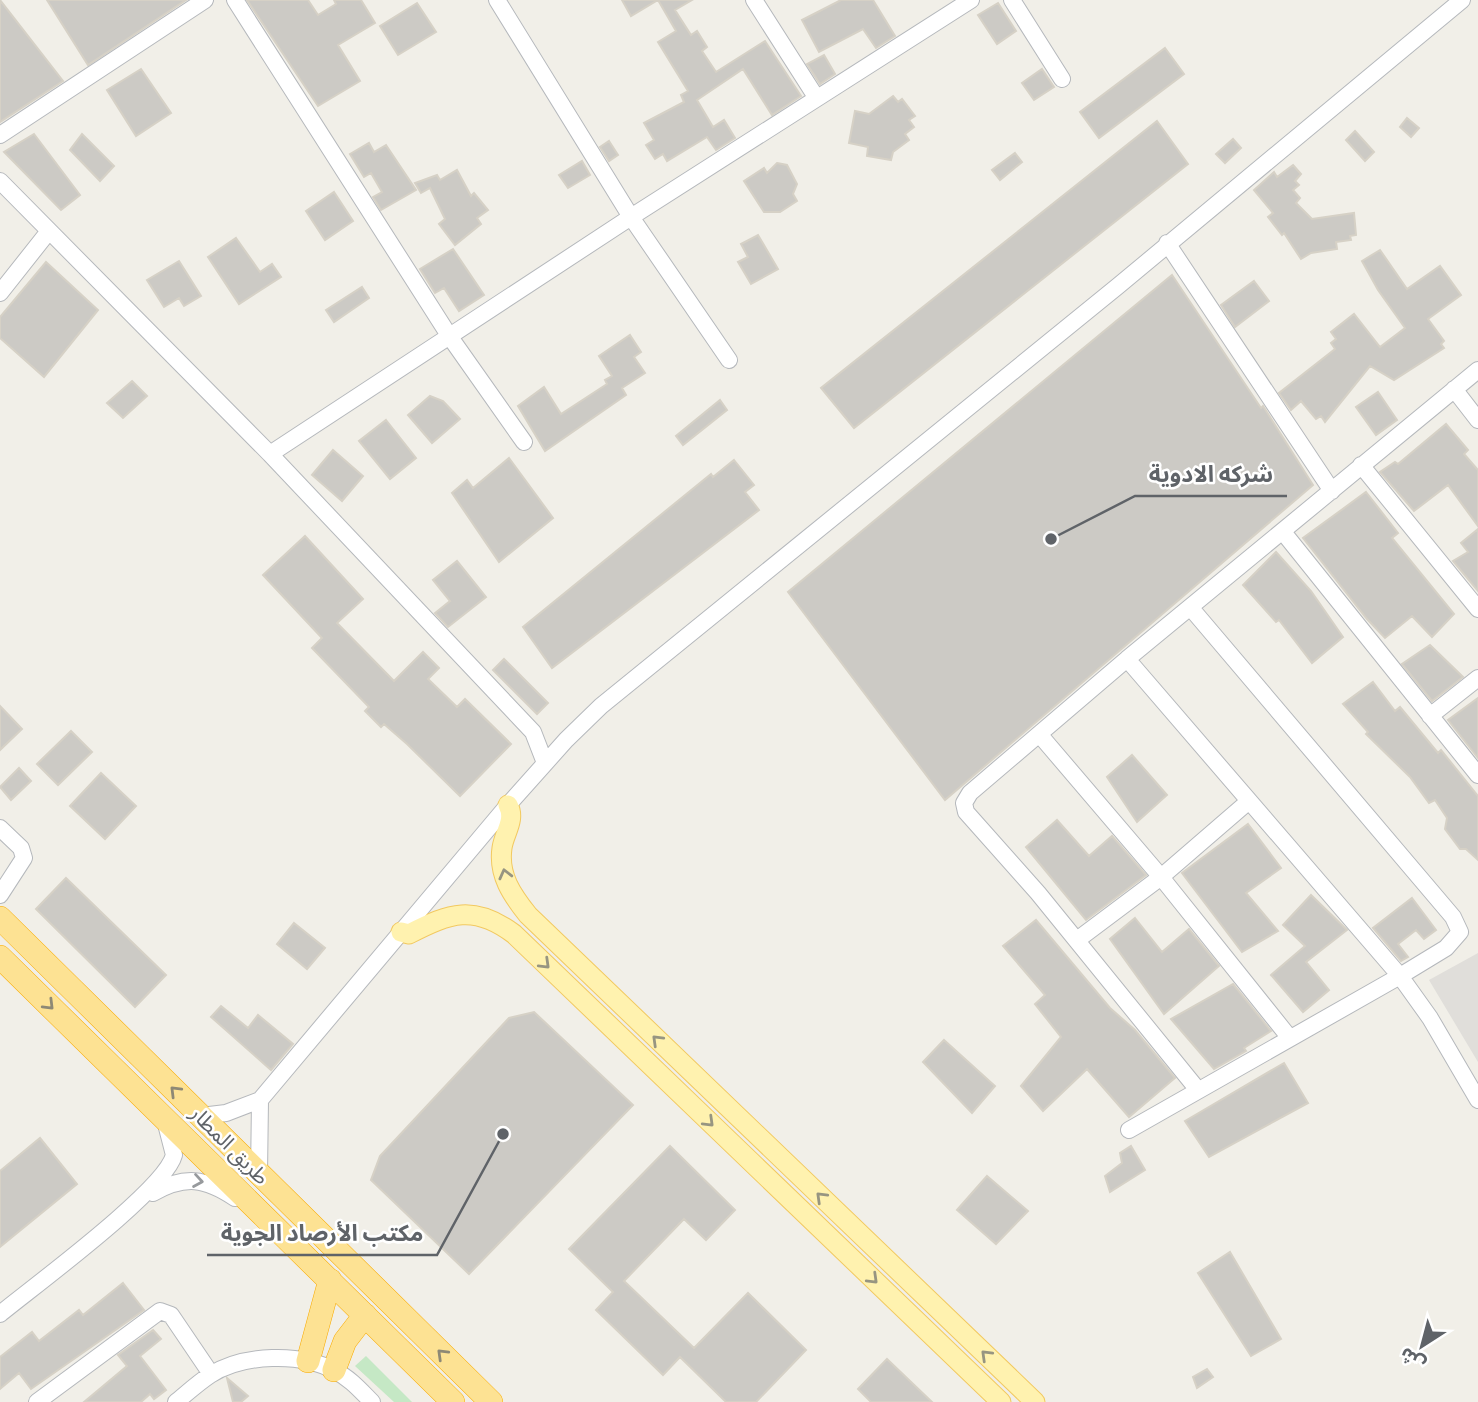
<svg xmlns="http://www.w3.org/2000/svg" width="1478" height="1402" font-family="'PT Sans Narrow','Noto Sans Arabic',sans-serif">
<style>
.industrial{fill:#e0deda}
.green{fill:#c5e8c5}
.building{fill:#cccac5;stroke:#d6d1c6;stroke-width:2}
.lines{fill:none;stroke-linecap:round;stroke-linejoin:round}
.minor-casing{stroke:#b5b8bc;stroke-width:18}
.major-casing{stroke:#f2c960;stroke-width:21}
.highway-casing{stroke:#f9ab00;stroke-width:24}
.minor{stroke:#fff;stroke-width:16}
.major{stroke:#fff2af;stroke-width:19}
.highway{stroke:#fde293;stroke-width:23}
.oneway{stroke:#979581}
.oneway2{stroke:#8e8975}
.oneway3{stroke:#979a9d}
.labels{text-anchor:middle;dominant-baseline:central;stroke-width:5;stroke-linejoin:round;paint-order:stroke}
.street-label{font-size:21px;fill:#5f6368;stroke:#fff}
.leader{fill:none;stroke:#5f6368;stroke-width:2.5}
.callout-dot{fill:#5f6368;stroke:#fff;stroke-width:2.5}
.callout-label{font-size:23px;text-anchor:middle;font-weight:bold;fill:#5f6368;stroke:#fff;stroke-width:5;stroke-linejoin:round;paint-order:stroke}
</style>
<rect width="100%" height="100%" fill="#f1efe8"/>
<!-- industrial -->
<path class="industrial" d="M1478,953V1062L1429,980Z"/>
<!-- green -->
<path class="green" d="M366,1356L412,1402H394L355,1366Z"/>
<!-- building -->
<path class="building" d="M0,0L63,81L0,122Z
M47,0H186L88,65Z
M247,0H308L318,15L336,4L334,0H361L375,23L338,45L360,81L318,106Z
M622,0H692L675,10L691,35L697,31L707,47L702,51L716,72L765,41L801,96L772,115L743,69L697,100L713,127L724,120L735,138L716,150L707,137L667,161L663,154L655,159L646,145L654,140L644,123L684,102L681,95L688,91L658,42L676,31L658,0L631,16Z
M841,0H873L895,36L876,48L863,29L819,52L802,20Z
M417,3L436,32L398,55L380,26Z
M998,3L1016,31L997,44L978,15Z
M1165,48L1184,74L1099,138L1080,112Z
M824,55L835,74L820,84L807,64Z
M141,69L171,113L136,136L107,90Z
M1042,69L1054,87L1034,100L1022,83Z
M893,96L898,102L902,99L915,116L909,120L914,127L905,134L909,140L893,152L891,160L867,156L868,147L849,143L855,111L869,114Z
M1407,118L1419,128L1411,137L1400,127Z
M1157,121L1188,164L854,428L821,388Z
M1355,131L1374,152L1365,161L1346,140Z
M34,134L80,195L61,210L4,152Z
M82,134L114,166L100,181L70,150Z
M1233,139L1241,148L1225,163L1216,154Z
M609,141L618,155L609,161L600,147Z
M369,143L374,152L386,145L416,190L381,210L373,197L382,192L371,173L364,177L350,154Z
M1015,153L1022,162L1000,180L992,170Z
M582,161L590,175L568,188L559,175Z
M777,163L787,165L797,184L793,194L797,201L780,212H764L744,181L764,168L767,173Z
M1293,165L1301,174L1295,181L1299,185L1293,190L1300,198L1296,203L1312,219L1354,213L1356,235L1350,236L1351,240L1336,242L1337,249L1311,253L1301,259L1284,233L1282,235L1268,217L1273,213L1254,190L1274,172L1277,177Z
M457,170L471,196L474,193L488,210L477,218L481,224L455,245L439,224L445,219L430,188L421,193L415,183L437,175L440,180Z
M334,192L353,221L325,240L306,211Z
M758,235L778,269L751,284L738,262L748,257L741,244Z
M236,238L260,272L272,264L281,277L239,304L208,257Z
M453,249L484,295L459,311L444,288L435,293L420,269Z
M1380,250L1407,289L1440,266L1461,295L1428,319L1444,341L1441,344L1444,348L1394,380L1370,366L1325,422L1321,416L1316,419L1301,401L1291,410L1279,393L1335,349L1331,343L1336,339L1331,332L1354,314L1380,347L1405,328L1378,290L1362,261Z
M179,261L201,296L184,306L179,298L164,307L147,280Z
M46,262L98,310L44,377L0,338V317Z
M1172,275L1261,408L1263,406L1313,485L945,800L788,592Z
M1254,281L1269,301L1235,327L1221,305Z
M362,287L369,298L334,322L326,310Z
M630,335L641,352L634,357L645,373L622,388L626,395L545,451L518,406L544,387L561,414L607,384L605,380L612,376L599,356Z
M132,381L147,396L123,418L107,403Z
M1378,392L1397,420L1376,435L1356,407Z
M430,396L443,401L460,419L432,443L408,415Z
M720,400L727,410L683,445L676,436Z
M386,420L416,458L390,479L359,441Z
M1446,424L1468,450L1464,454L1478,470V526L1448,485L1414,511L1380,472L1395,462L1398,464Z
M333,450L363,476L342,501L312,475Z
M509,458L553,518L499,562L452,493L467,480L473,488Z
M734,460L754,485L745,492L759,510L552,668L523,627L711,474L713,477Z
M1366,492L1398,533L1392,538L1454,614L1432,637L1412,616L1385,638L1367,619L1303,538Z
M1478,529V591L1453,561L1468,552L1461,543Z
M305,536L363,599L337,623L394,681L423,652L439,668L428,679L457,707L465,699L511,744L460,796L407,744L384,724L381,727L365,711L369,707L312,648L322,638L263,575Z
M1276,552L1311,591L1343,637L1312,663L1279,620L1276,622L1243,585Z
M457,561L486,597L448,627L435,613L450,601L433,580Z
M1430,645L1463,677L1432,701L1402,664Z
M504,659L548,703L537,714L493,670Z
M1373,682L1395,711L1400,707L1438,753L1441,750L1478,796V860L1466,849H1460L1445,829L1447,818L1435,800L1429,803L1410,777L1366,734L1368,732L1343,704Z
M1478,698V758L1448,720Z
M0,706L22,729L0,750Z
M71,731L92,752L58,785L37,764Z
M1132,755L1167,795L1137,822L1107,777Z
M19,768L31,781L11,800L0,787Z
M101,773L136,806L105,839L70,806Z
M1057,820L1089,856L1112,836L1146,875L1086,920L1026,847Z
M1248,824L1281,868L1246,893L1278,931L1242,952L1182,873Z
M66,878L166,975L135,1007L36,909Z
M1311,895L1347,930L1306,962L1329,990L1303,1012L1271,975L1305,946L1283,925Z
M1412,898L1436,930L1424,939L1416,930L1398,944L1408,957L1401,961L1373,928Z
M1135,918L1162,952L1189,929L1219,966L1164,1014L1110,939Z
M1036,920L1110,1008L1135,1030L1175,1078L1129,1117L1087,1069L1043,1111L1021,1086L1061,1037L1035,1004L1045,995L1003,946Z
M294,923L325,948L307,969L277,944Z
M1233,984L1271,1031L1244,1048L1246,1051L1214,1069L1171,1019Z
M221,1006L248,1028L258,1015L293,1044L271,1070L211,1017Z
M534,1012L633,1105L469,1274L371,1180L380,1156L509,1018Z
M944,1040L995,1086L972,1113L923,1062Z
M1284,1063L1308,1103L1209,1157L1185,1121Z
M40,1138L77,1184L0,1247V1171Z
M670,1146L735,1210L706,1240L684,1219L624,1281L694,1348L748,1293L806,1350L756,1402H726L680,1357L663,1375L596,1310L613,1292L569,1249Z
M1131,1146L1145,1170L1110,1192L1105,1176L1122,1163L1120,1153Z
M987,1176L1028,1211L996,1244L957,1210Z
M1230,1252L1281,1339L1251,1356L1198,1273Z
M123,1283L144,1310L31,1389L19,1373L0,1389V1357L32,1332L39,1341L79,1310L83,1315Z
M153,1330L161,1339L140,1356L166,1390L154,1399L150,1394L141,1402H84L127,1366L118,1355Z
M887,1359L932,1402H871L858,1389Z
M1207,1369L1213,1377L1197,1388L1193,1377Z
M227,1378L248,1396L241,1402H233Z"/>
<g class="lines">
<!-- minor casing -->
<g class="minor-casing">
<path id="minor" d="M235,0L450,337L524,442
M497,0L631,217L729,360
M754,0L816,97
M1012,0L1062,79
M0,135L205,0
M0,181L270,454L533,732L545,763
M1167,243L1332,491
M0,293L49,231
M1478,370L1127,659L1400,976L1430,1018L1478,1100
M1454,389L1478,420
M270,454L631,217L971,0
M1361,465L1478,609
M1283,532L1478,775
M1127,659L970,793L964,803L966,812L1038,893L1198,1090
M1430,716L1478,678
M1039,734L1161,877L1289,1037
M0,828L21,848L24,858L0,895
M1077,940L1161,877L1249,801
M201,1116L226,1113L260,1100L508,805L566,740L601,706L1118,286L1462,0
M1129,1130L1400,976L1446,948L1460,932L1453,917L1190,607
M259,1174L260,1100
M153,1193C185,1175 205,1178 235,1198
M0,1314C34,1286 165,1190 174,1155L166,1124
M37,1402L160,1311L171,1315L211,1374
M176,1402C187,1393 198,1383 210,1375C243,1354 301,1352 335,1371C350,1378 361,1391 372,1402"/>
</g>
<!-- major casing -->
<g class="major-casing">
<path id="major" d="M508,805C516,820 504,833 502,848C498,875 512,895 528,915L1035,1402
M401,932L409,934C450,913 474,904 514,934L1001,1402"/>
</g>
<!-- highway casing -->
<g class="highway-casing">
<path id="highway" d="M0,918L491,1402
M0,957L453,1402
M308,1361L330,1280
M334,1370L345,1341L365,1315"/>
</g>
<!-- minor -->
<use href="#minor" class="minor"/>
<!-- major -->
<use href="#major" class="major"/>
<!-- highway -->
<use href="#highway" class="highway"/>
</g>
<!-- one-way arrows -->
<defs><path id="oneway-chevron" d="M-2-3.5L2.5 0L-2 3.5" fill="none" stroke-width="1.6" stroke-linecap="round" stroke-linejoin="round" transform="scale(1.75)"/></defs>
<g class="oneway">
<use href="#oneway-chevron" transform="translate(505 874) rotate(-104)"/>
<use href="#oneway-chevron" transform="translate(545 964) rotate(44)"/>
<use href="#oneway-chevron" transform="translate(657 1040) rotate(-136)"/>
<use href="#oneway-chevron" transform="translate(709 1122) rotate(44)"/>
<use href="#oneway-chevron" transform="translate(821 1197) rotate(-136)"/>
<use href="#oneway-chevron" transform="translate(873 1279) rotate(44)"/>
<use href="#oneway-chevron" transform="translate(986 1355) rotate(-136)"/>
</g>
<g class="oneway2">
<use href="#oneway-chevron" transform="translate(49 1005) rotate(45)"/>
<use href="#oneway-chevron" transform="translate(175 1091) rotate(-135)"/>
<use href="#oneway-chevron" transform="translate(442 1354) rotate(-136)"/>
</g>
<use class="oneway3" href="#oneway-chevron" transform="translate(198 1181) rotate(9)"/>
<g class="labels">
<!-- street labels -->
<g class="street-label">
<text transform="translate(230 1145) rotate(45)">طريق المطار</text>
</g>
</g>
<!-- callouts -->
<path class="leader" d="M1051 539L1135 496H1287M503 1134L437 1255H207"/>
<g class="callout-dot">
<circle cx="1051" cy="539" r="7"/>
<circle cx="503" cy="1134" r="7"/>
</g>
<g class="callout-label">
<text x="1211" y="482">شركه الادوية</text>
<text x="322" y="1241">مكتب الأرصاد الجوية</text>
</g>
<!-- north arrow -->
<g transform="translate(1422 1346) rotate(216)" stroke="#ffffff" stroke-width="5" paint-order="stroke">
<path d="M0-5L12 26L0 18L-12 26Z" fill="#5f6368"/>
<text y="-10" font-size="19" font-weight="bold" text-anchor="middle" fill="#5f6368">ش</text>
</g>
</svg>
